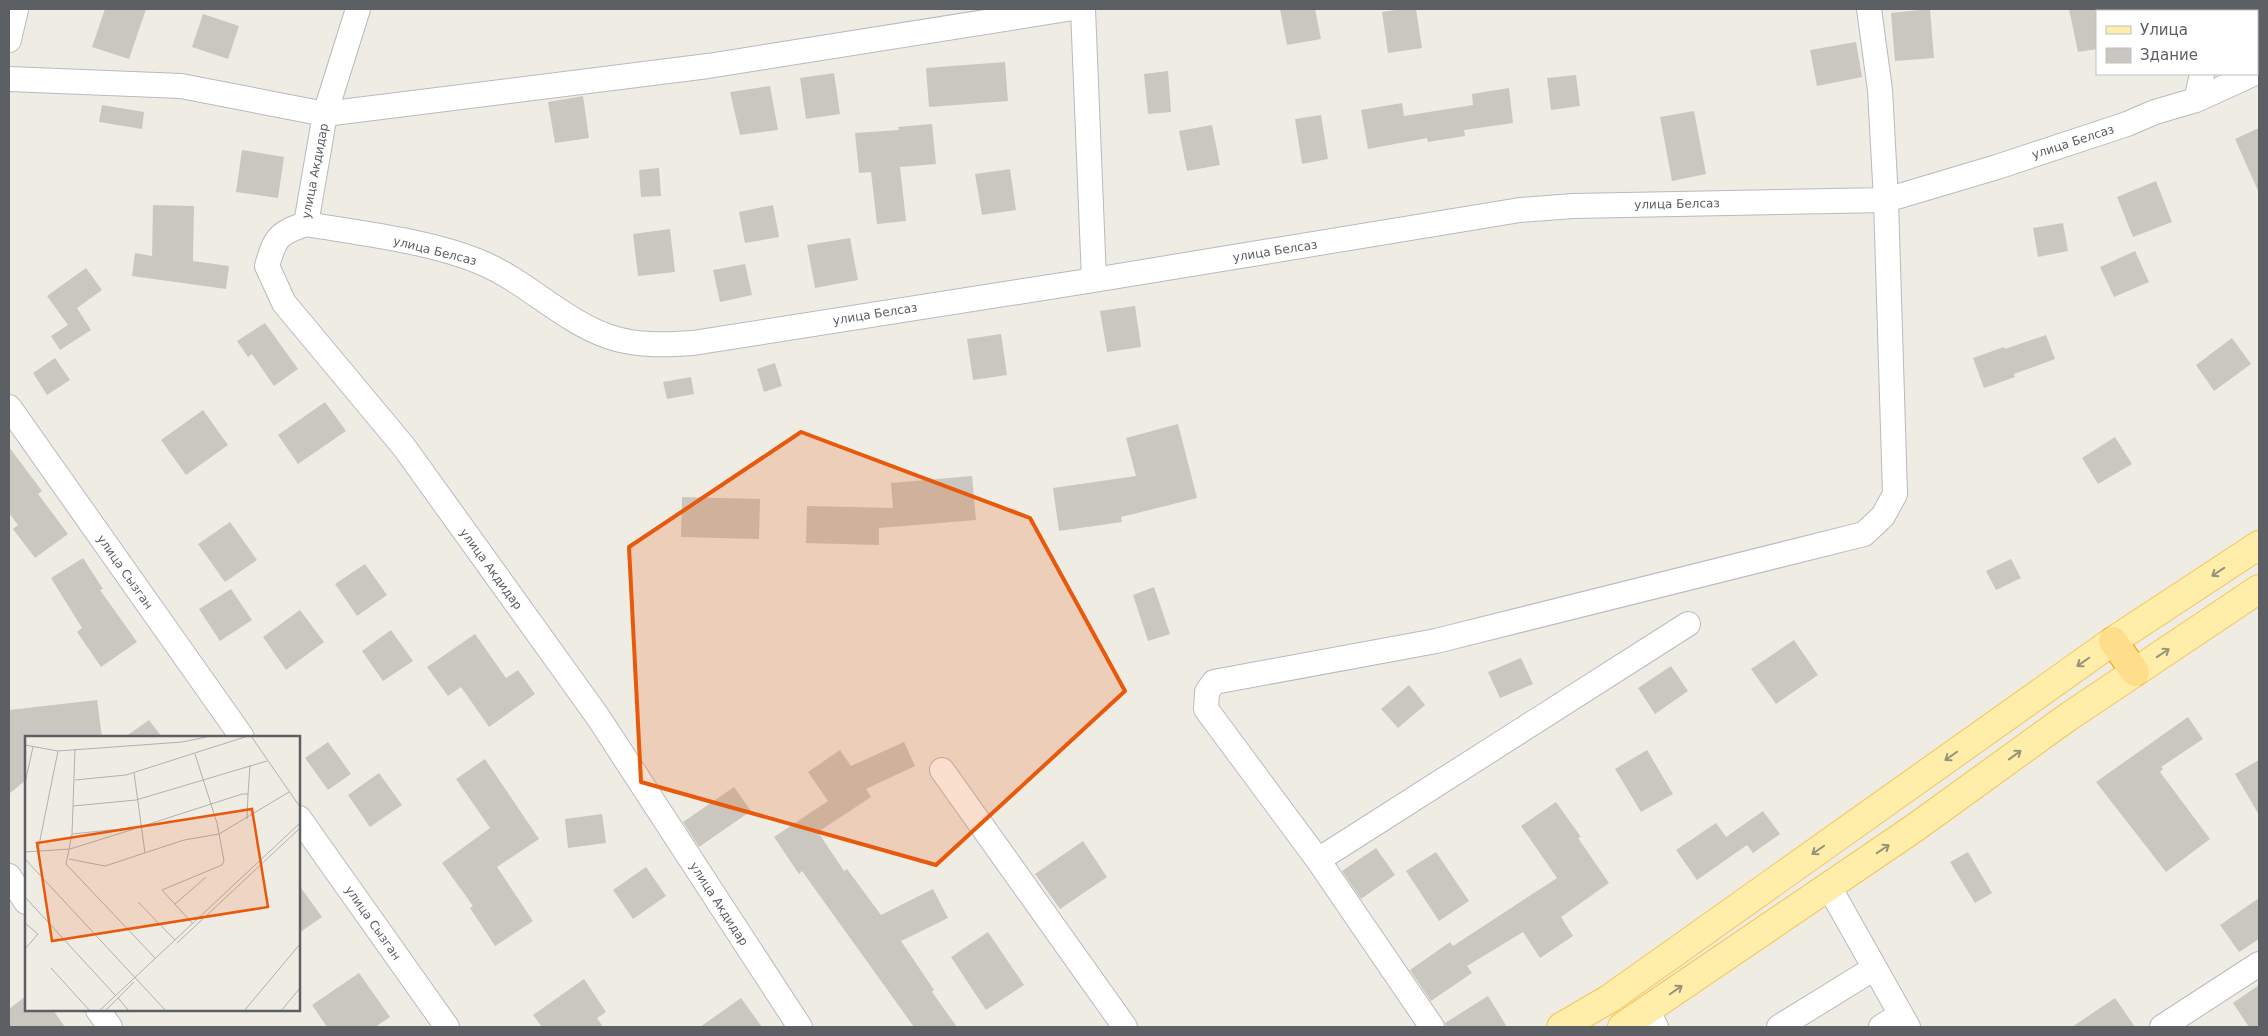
<svg xmlns="http://www.w3.org/2000/svg" width="2268" height="1036" font-family="'DejaVu Sans',sans-serif">
<style>
.building{fill:#cac7c1}
.lines{fill:none;stroke-linecap:round;stroke-linejoin:round}
.minor-casing{stroke:#b7babf;stroke-width:26}
.major-casing{stroke:#f5c457;stroke-width:30}
.highway-casing{stroke:#f3a000;stroke-width:30}
.minor{stroke:#fff;stroke-width:24}
.major{stroke:#ffeea9;stroke-width:28}
.highway{stroke:#ffde8b;stroke-width:28}
.oneway{stroke:#95927d}
.marked{fill:#e8590c;fill-opacity:0.2;stroke:#e8590c;stroke-width:4;stroke-linejoin:round}
.labels{text-anchor:middle;dominant-baseline:central;stroke-width:5;stroke-linejoin:round;paint-order:stroke}
.street-label{font-size:12px;fill:#5c6065;stroke:#fff}
.inset-road{fill:none;stroke:#b0b0ad;stroke-width:1}
.view{fill:#e8590c;fill-opacity:0.15;stroke:#e8590c;stroke-width:2.5}
.inset-edge{fill:none;stroke:#5c6065;stroke-width:2.5}
</style>
<rect width="100%" height="100%" fill="#efece4"/>
<!-- building -->
<path class="building" d="M105,9H146L129,59L92,47Z
M1280,9H1315L1321,39L1287,45Z
M1402,9H1416L1422,48L1388,53L1382,12Z
M1930,9L1934,58L1895,61L1891,13Z
M2069,9H2097V49L2078,52Z
M203,14L239,26L228,59L192,47Z
M1856,42L1862,77L1817,86L1810,50Z
M1005,62L1008,101L929,107L926,68Z
M1168,71L1171,112L1148,114L1144,74Z
M834,73L840,114L806,119L800,78Z
M1576,75L1580,106L1551,110L1547,78Z
M770,86L778,130L740,135L730,92Z
M1509,88L1513,123L1464,130L1465,136L1428,142L1427,138L1368,149L1361,110L1402,103L1404,116L1473,105L1472,94Z
M583,96L589,138L555,143L548,102Z
M102,105L144,112L142,129L99,122Z
M1694,111L1706,174L1672,181L1660,117Z
M1321,115L1328,159L1302,164L1295,119Z
M932,124L936,164L900,167L906,221L877,224L871,172L859,173L855,133L899,130L898,127Z
M1212,125L1220,165L1187,171L1179,131Z
M2259,128V193L2235,139Z
M242,150L284,157L278,198L236,192Z
M659,168L661,196L641,197L639,170Z
M1010,169L1016,210L982,215L975,174Z
M2156,181L2172,222L2133,237L2117,197Z
M153,205L194,206L193,261L229,266L226,289L132,276L135,253L152,256Z
M773,205L779,237L745,243L739,212Z
M2063,223L2068,251L2038,257L2033,228Z
M670,229L675,272L638,276L633,234Z
M850,238L858,280L815,288L807,245Z
M2135,251L2149,282L2114,297L2100,267Z
M745,264L752,295L720,302L713,270Z
M86,268L102,290L77,308L91,330L60,350L51,336L68,325L47,296Z
M1135,306L1141,347L1107,352L1100,311Z
M265,323L298,369L274,386L252,354L248,357L237,341Z
M1001,334L1007,375L973,380L967,339Z
M2046,335L2055,359L2014,374L2015,377L1984,388L1973,358L2004,347L2005,349Z
M2232,338L2251,364L2214,391L2196,365Z
M55,358L70,380L47,395L33,373Z
M775,363L782,386L764,392L757,369Z
M691,377L694,394L667,399L663,382Z
M325,402L346,431L298,464L278,435Z
M203,410L228,445L186,475L161,440Z
M1178,424L1197,498L1121,517L1122,522L1059,531L1053,488L1136,476L1126,438Z
M2115,437L2132,464L2098,484L2082,458Z
M9,447L42,491L38,494L68,534L35,558L13,529L18,525L9,513Z
M972,476L976,520L879,528V545L806,543L807,506L893,508L891,483Z
M682,497L760,499L759,539L681,537Z
M230,522L257,560L225,582L198,544Z
M83,558L103,589L100,590L137,642L101,667L77,632L82,628L51,578Z
M2011,559L2021,578L1996,590L1986,571Z
M365,564L387,595L357,616L335,584Z
M1154,587L1170,634L1148,641L1133,595Z
M231,589L252,620L220,641L199,609Z
M300,610L324,642L286,670L263,637Z
M391,630L413,661L383,681L362,651Z
M475,634L506,678L518,670L535,694L489,727L461,687L448,696L427,667Z
M1794,640L1818,675L1776,704L1751,669Z
M1521,658L1533,684L1500,698L1488,672Z
M1671,666L1688,691L1655,714L1638,688Z
M1409,685L1425,705L1398,728L1381,709Z
M97,700L102,737H26V780L9,794V710Z
M2188,717L2203,739L2161,767L2163,769L2160,772L2210,839L2166,872L2096,782Z
M149,720L162,737H125Z
M328,742L351,774L328,790L305,758Z
M904,742L915,766L866,789L871,797L818,832L844,871L847,869L881,915L933,889L948,918L901,941L934,990L932,992L957,1027H914L802,871L799,874L774,837L828,801L808,772L840,750L851,766Z
M1647,750L1673,794L1641,812L1615,769Z
M485,759L539,839L497,867L533,921L495,946L470,908L473,906L442,863L490,828L456,779Z
M2259,760V815L2235,774Z
M379,773L402,805L370,827L348,795Z
M734,787L751,811L699,847L683,822Z
M1556,802L1581,837L1578,838L1609,883L1561,917L1573,936L1540,958L1523,932L1467,966L1472,973L1431,1001L1410,970L1450,942L1453,946L1557,878L1521,826Z
M1763,811L1780,834L1753,853L1747,845L1697,880L1676,850L1716,823L1726,837Z
M602,814L606,843L568,848L565,819Z
M1083,841L1107,877L1060,909L1035,874Z
M1376,848L1395,875L1361,899L1342,871Z
M1436,852L1469,901L1439,921L1406,871Z
M1968,852L1992,893L1975,903L1950,862Z
M646,867L666,896L633,919L613,890Z
M299,885L322,917L299,933Z
M2259,898V939L2239,952L2220,925Z
M988,932L1024,985L986,1010L951,957Z
M359,973L390,1017L375,1027H327L312,1005Z
M584,979L606,1012L597,1018L603,1027H542L533,1015Z
M2259,985V1027H2249L2233,1003Z
M26,996V1010H53L65,1027H9V1009Z
M1488,996L1507,1027H1446L1445,1023Z
M741,998L762,1027H700Z
M2115,998L2135,1027H2072Z"/>
<g class="lines">
<!-- minor casing -->
<g class="minor-casing">
<path id="minor" d="M358,9L325,114L306,224C278,233 275,238 267,266L284,303L404,447L598,717L800,1027
M1083,9L1094,280
M2215,11L2216,9
M9,40L16,9
M9,79L181,86L325,114L708,66L1067,9
M2196,100L2202,74
M306,224C359,233 430,241 480,262C526,281 562,320 607,336C635,346 664,345 693,343L1094,280L1520,210L1573,206L1886,200L1997,167L2127,124L2155,112L2196,100L2253,74
M9,407L242,737
M942,770L1125,1027
M299,818L447,1027
M1318,860L1688,624
M9,876L26,902
M1828,885L1908,1027
M98,1010L110,1027
M1647,1010L1656,1027
M1432,1027L1318,860L1206,709L1207,692L1214,682L1436,641L1864,534L1883,516L1895,494L1886,200L1880,90L1869,9
M1779,1027L1873,969
M1881,1027L1900,1015
M2162,1027L2259,964"/>
</g>
<!-- major casing -->
<g class="major-casing">
<path id="major" d="M1561,1027L1609,999L2113,641L2259,545
M1622,1027L1913,829L2068,717L2259,589"/>
</g>
<!-- highway casing -->
<g class="highway-casing">
<path id="highway" d="M2113,641L2135,672"/>
</g>
<!-- minor -->
<use href="#minor" class="minor"/>
<!-- major -->
<use href="#major" class="major"/>
<!-- highway -->
<use href="#highway" class="highway"/>
</g>
<!-- one-way arrows -->
<defs><path id="oneway-shaft" d="M-6 0H5M1.5-3L5.5 0L1.5 3" fill="none" stroke-width="1.6" stroke-linecap="round" stroke-linejoin="round" transform="scale(1.25)"/></defs>
<g class="oneway">
<use href="#oneway-shaft" transform="translate(2218 572) rotate(147)"/>
<use href="#oneway-shaft" transform="translate(2163 653) rotate(-34)"/>
<use href="#oneway-shaft" transform="translate(2083 662) rotate(145)"/>
<use href="#oneway-shaft" transform="translate(2015 755) rotate(-36)"/>
<use href="#oneway-shaft" transform="translate(1951 756) rotate(145)"/>
<use href="#oneway-shaft" transform="translate(1883 849) rotate(-34)"/>
<use href="#oneway-shaft" transform="translate(1818 850) rotate(145)"/>
<use href="#oneway-shaft" transform="translate(1676 990) rotate(-35)"/>
</g>
<!-- marked area -->
<path class="marked" d="M801,432L1030,518L1125,691L936,865L641,782L629,547Z"/>
<g class="labels">
<!-- street labels -->
<g class="street-label">
<text transform="translate(2073 142) rotate(-18)">улица Белсаз</text>
<text transform="translate(315 171) rotate(-79)">улица Акдидар</text>
<text transform="translate(1677 204) rotate(-1)">улица Белсаз</text>
<text transform="translate(435 251) rotate(14)">улица Белсаз</text>
<text transform="translate(1275 251) rotate(-9)">улица Белсаз</text>
<text transform="translate(875 314) rotate(-9)">улица Белсаз</text>
<text transform="translate(491 569) rotate(54)">улица Акдидар</text>
<text transform="translate(125 572) rotate(55)">улица Сызган</text>
<text transform="translate(719 904) rotate(57)">улица Акдидар</text>
<text transform="translate(373 923) rotate(55)">улица Сызган</text>
</g>
</g>
<!-- overview -->
<g transform="translate(25 736)">
<rect width="275" height="275" fill="#efece4"/>
<path class="inset-road" d="M226,0L275,71M0,9L33,15L157,6L186,0M50,13L47,98L41,128L130,222M109,37L120,117M50,44L101,39L223,0M0,47L8,11M223,58L225,29M48,70L111,64L242,25M47,98L115,91L217,58H223L222,83M13,114L33,15M0,116L45,113L109,93M0,123L141,275M44,123L80,130L159,104L194,98L264,56M0,161L90,259M113,166L150,204M150,168L181,141M0,187L13,198L0,213M168,188L137,154L197,129L199,125L192,87L170,18M152,207L275,92M26,232L65,275M93,262L104,275M74,275L275,87M80,275L109,246M219,275L275,208M256,275L275,252"/>
<path class="view" d="M227,73L243,171L27,205L12,107Z"/>
<rect width="275" height="275" class="inset-edge"/>
</g>
<!-- border -->
<rect width="2268" height="1036" fill="none" stroke="#5c6065" stroke-width="20"/>
<!-- legend -->
<rect x="2096" y="10" width="162" height="65" fill="#ffffff" stroke="#bebfc1"/>
<rect x="2106" y="26" width="25" height="8" fill="#ffeea9" stroke="#bebfc1"/>
<text x="2140" y="35" font-size="15" fill="#5c6065">Улица</text>
<rect x="2106" y="48" width="25" height="15" fill="#cac7c1" stroke="#bebfc1"/>
<text x="2140" y="60" font-size="15" fill="#5c6065">Здание</text>
</svg>
